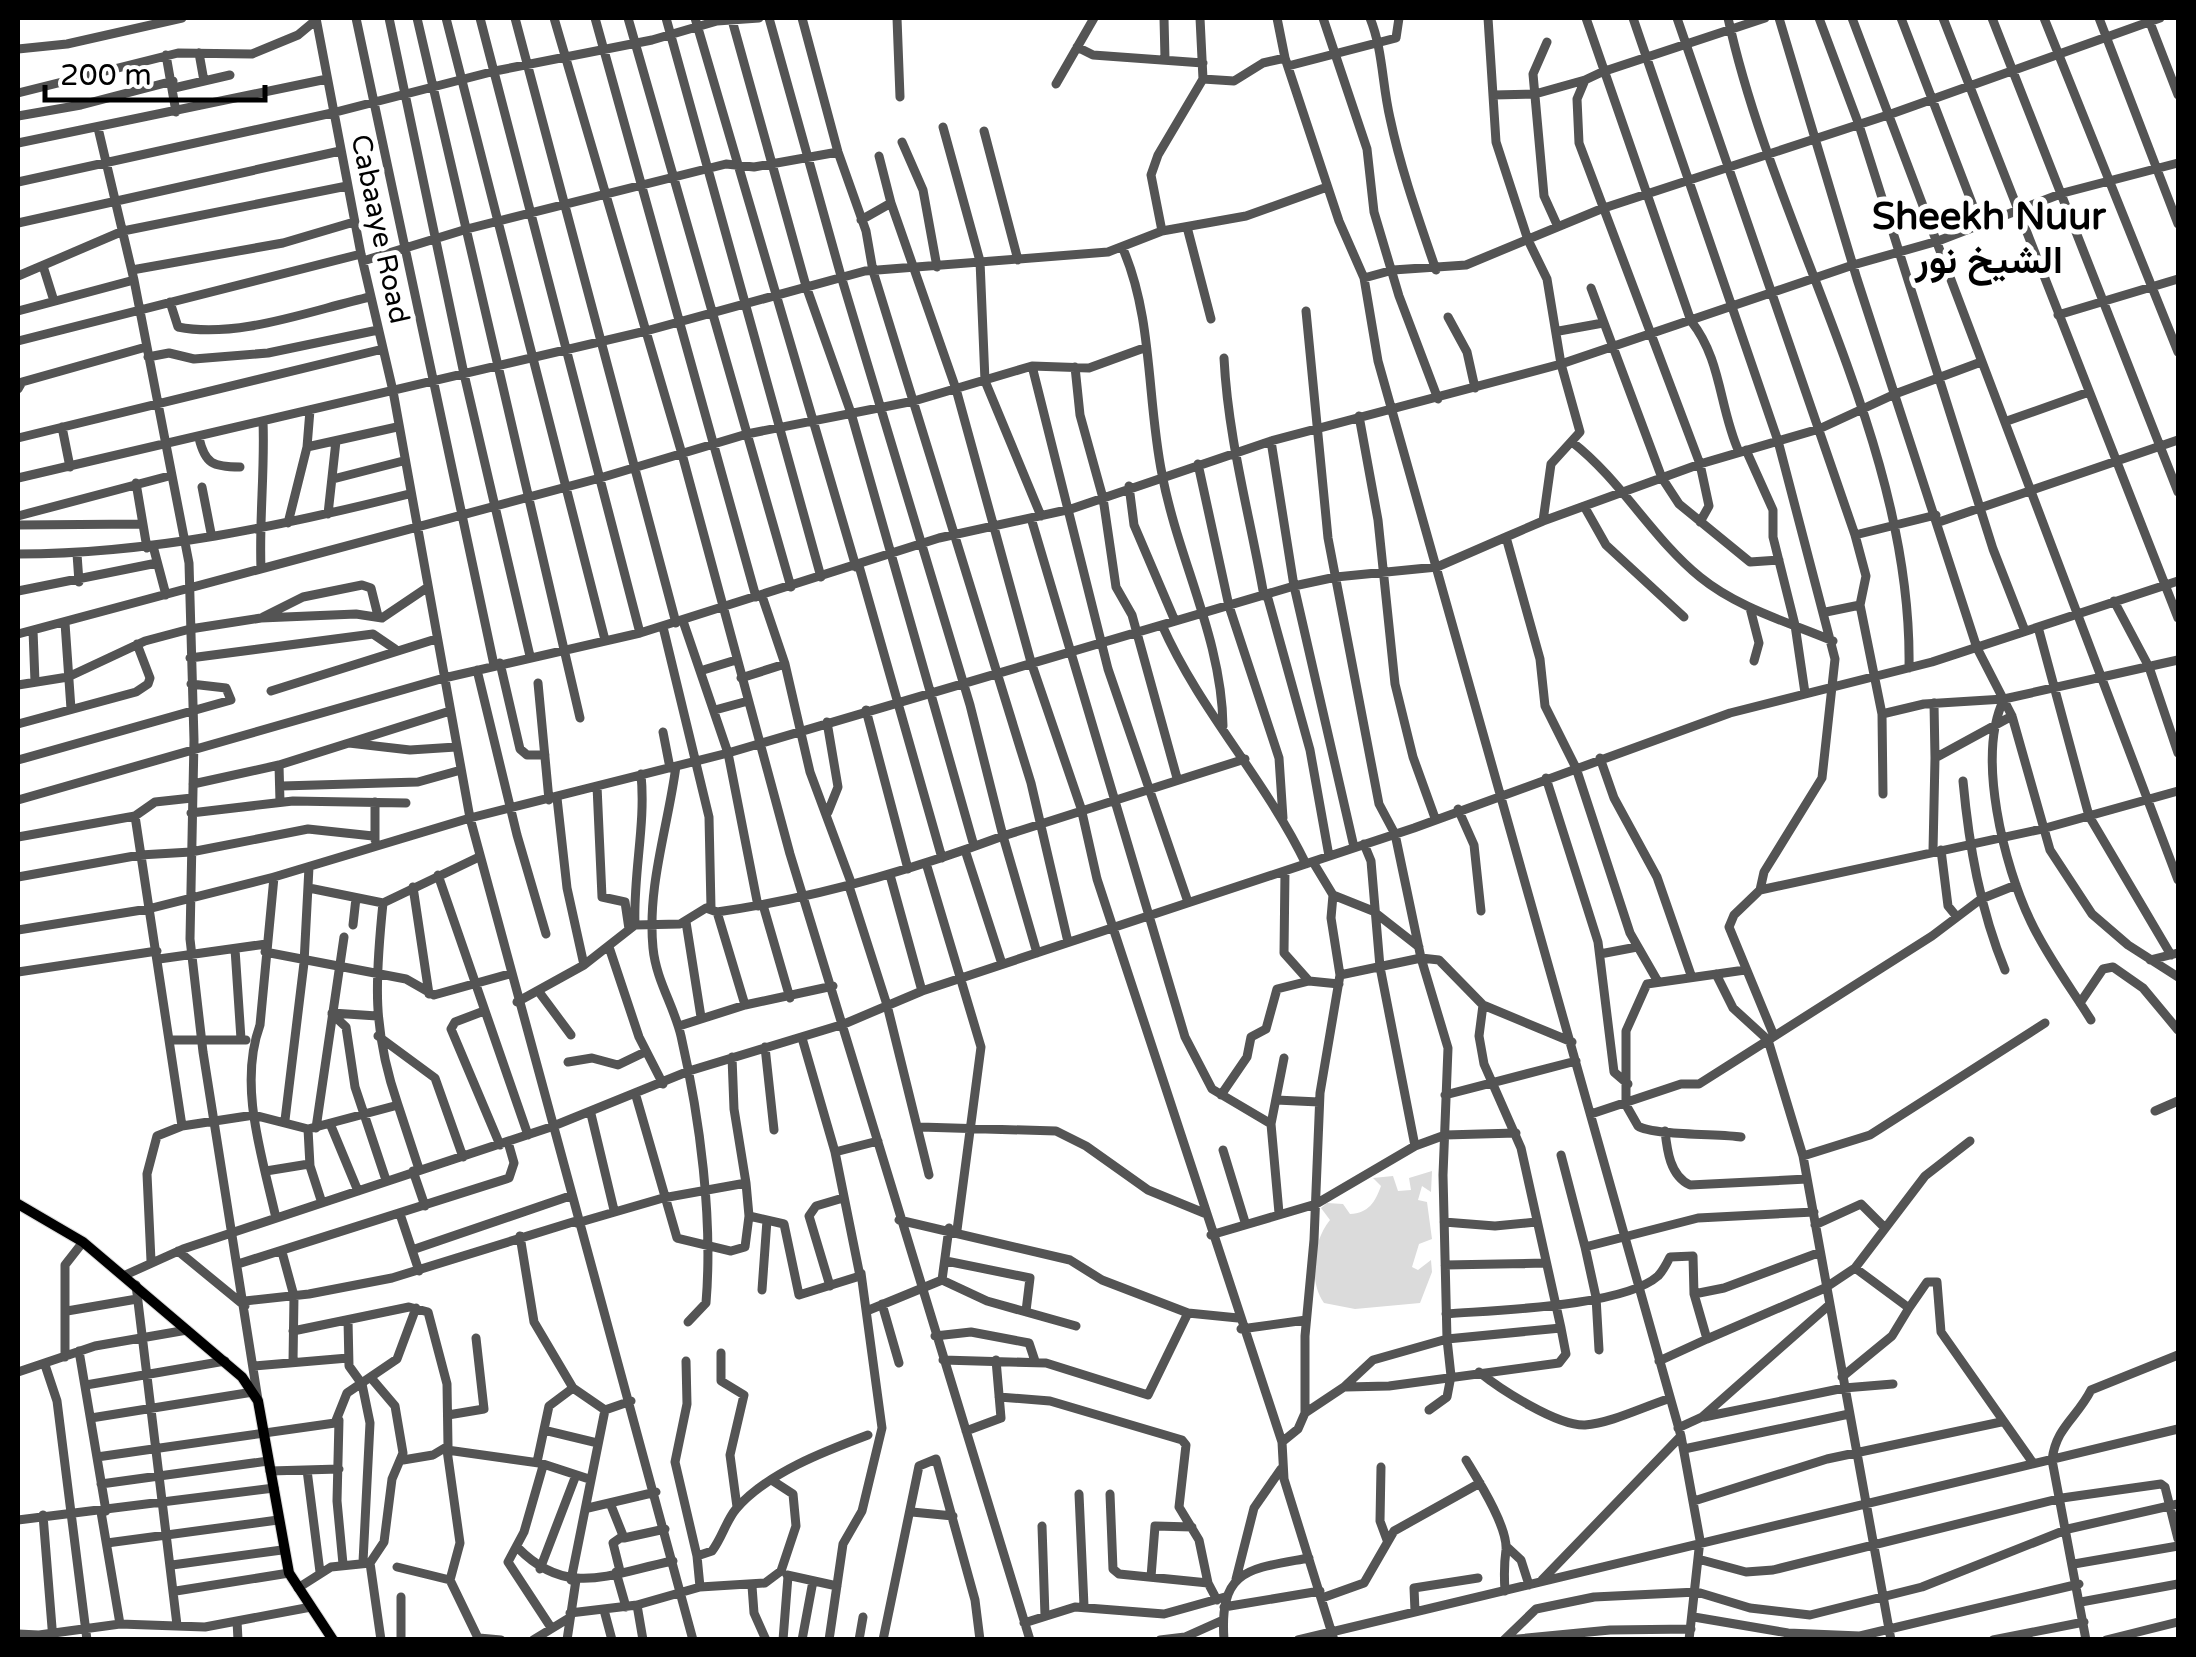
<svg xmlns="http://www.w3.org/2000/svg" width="2196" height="1657" font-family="'Varela Round',Vazirmatn,sans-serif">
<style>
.green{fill:#dbdbdb}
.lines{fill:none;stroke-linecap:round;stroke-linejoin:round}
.major-casing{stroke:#dbdbdb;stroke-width:12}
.minor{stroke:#545454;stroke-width:9}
.major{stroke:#000;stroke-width:10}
.labels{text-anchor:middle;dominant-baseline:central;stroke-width:10;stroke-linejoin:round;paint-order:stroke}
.street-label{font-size:28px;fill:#000;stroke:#fff}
.district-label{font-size:38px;font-weight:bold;fill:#000;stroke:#fff}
</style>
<rect width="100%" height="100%" fill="#fff"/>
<!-- green -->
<path class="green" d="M1432,1171L1431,1192L1422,1186L1418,1200L1427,1202L1432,1239L1419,1244L1412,1267L1418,1270L1431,1260L1432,1272L1420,1303L1355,1309L1324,1303C1308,1281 1313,1240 1330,1220L1321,1208L1327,1203L1343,1204L1350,1214C1369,1213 1375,1202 1381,1186L1373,1178L1393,1176L1398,1191L1411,1190L1409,1178Z"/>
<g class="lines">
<!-- major casing -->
<g class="major-casing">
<path id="major" d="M18,1204L83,1242L242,1377L258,1401L289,1573L333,1640"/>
</g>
<!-- minor -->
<path class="minor" d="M316,18L361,254L393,391L470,818L693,1640
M356,18L494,665
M389,18L464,374L530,656
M417,18L580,718
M446,18L605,640
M480,18L640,633
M515,18L676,623
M554,18L682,454L790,854L1030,1640
M595,18L756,597
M628,18L791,587
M666,18L821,577
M695,18L856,567
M802,18L838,152L866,231L873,271L1031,783L1068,942
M897,18L900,97
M1164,18L1165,59
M1200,18L1203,79
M1277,18L1285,58L1339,221L1364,278L1378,361L1681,1436L1700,1540L1689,1640
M1323,18L1367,149L1374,212L1399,296L1438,399
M1370,18C1383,50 1382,84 1390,118C1401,170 1419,220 1436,270
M1488,18L1496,142L1528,240L1547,279L1561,364L1580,432L1551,464L1543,521L1506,537L1540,659L1545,706L1576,768L1630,933L1657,980
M1586,18L1691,321C1722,360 1719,408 1739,452
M1633,18L1778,441L1835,659L1822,778L1764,872L1760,890L2042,829L2178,791
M1677,18L1855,535L1866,576L1860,605L1882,714L1924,704L2004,699L2178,660
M1728,18C1775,233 1913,443 1909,668
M1779,18L1857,279L1977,648L2012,716L2050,850L2092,914L2128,945L2178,977
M1819,18L1859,125L1993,549L2025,631
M1852,18L2178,880
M1901,18L1980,224
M1943,18L2178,618
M1992,18L2178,492
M2044,18L2178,352
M2099,18L2178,224
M732,20L806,286L851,413L974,846
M2149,20L2178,95
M1547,42L1533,74L1544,196L1558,227
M1077,47L1093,55L1203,63
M18,49L67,44L182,18
M199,53L204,81
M166,55L176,112
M1288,66L1396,38L1399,18
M1056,84L1094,18
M174,88L230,75
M18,93L178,53L252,54L298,35L316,20
M1493,95L1535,94L1585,80
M18,116L81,105L173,81
M943,127L980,261L985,381L1041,516
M98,128L134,280L189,563L194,740L190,939L203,1052L258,1400
M984,131L1018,260
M902,142L923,190L937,267
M18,143L327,79
M18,182L332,113L495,71L652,40L717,21L759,18
M891,203L956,389L1031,662L1081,808L1097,879L1282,1442L1284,1479L1334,1640
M861,220L891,203L879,156
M18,223L340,151
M1187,227L1211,319
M1162,231L1151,175L1158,155L1203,79L1234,81L1263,63L1285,58
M1123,249C1153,318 1147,401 1162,474C1178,559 1222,639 1223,726
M363,261L467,229L726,164L754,167L838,152
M43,266L54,301
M132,270L283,243L354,222
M18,276L123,231L347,186
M1364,278L1393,270L1466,265L1601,209L1891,114L2160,18
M1591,288L1662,478L1679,504L1750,562L1779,560
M170,302L178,327C238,339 312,310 370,297
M18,311L134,280
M2058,315L2178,279
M1448,317L1467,352L1475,388
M1559,331L1603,323
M18,341L361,254
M148,357L169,353L194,359L268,353L378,330
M1224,358C1228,439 1250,516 1264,596
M1032,366L1108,669L1188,902
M1075,367L1080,415L1103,498L1116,587L1132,615L1177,778
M18,389L22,382L146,347
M1359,416L1378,520L1395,684L1413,757L1435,818
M2007,421L2089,392
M62,427L70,467
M18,438L383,349
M199,438C205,464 213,467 240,467
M1271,441L1294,586L1354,847
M1572,442C1621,480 1652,538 1700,577C1738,608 1788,622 1833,641
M307,447L397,427
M1746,450L1773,510V537L1795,625L1805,693
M1198,464L1229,606L1279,758L1283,818
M18,478L646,331L865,271L1108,252L1162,231L1246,216L1327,187
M333,479L403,461
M136,483L147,548
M1129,486L1134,525L1175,621
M202,487L211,533
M1584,506L1606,545L1684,617
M328,514L336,441
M18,516L169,476
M1031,518L1185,1037L1212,1089L1271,1124
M1543,521L1700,464L1819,429L1895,394L1981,362
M1700,522L1709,506L1700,464L1579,143L1577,99L1585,80L1602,72L1765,18
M1939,522L2178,440
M288,523L307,447L310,410
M18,525L142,524
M1855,535L1936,515
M153,546L166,595
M18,554C150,554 281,526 409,494
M77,554L79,582
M859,566L942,858
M261,569C259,519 265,471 263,421
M18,591L157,563
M1267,595L1310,750L1329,856
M762,596L785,664L810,772L852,885
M2114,601L2149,667L2178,753
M1750,608L1759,643L1754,661
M1826,612L1860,605
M263,617L303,597L362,585L371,588L378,616
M382,618L425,589
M683,621L728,753L758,906
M65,623L71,709
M1162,625C1200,711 1265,779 1306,864
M663,627L709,817L711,908
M2038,627L2089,816L2171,955
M33,630L35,682
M18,634L600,478L747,434L914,401L1032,366L1089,368L1144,348
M190,658L373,634L395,649
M500,663L520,749L527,755H545
M477,670L517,835L546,934
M700,671L736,660
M741,678L785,664
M538,683L549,800
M18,685L68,677L145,641L190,629L261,618L356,614L382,618
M271,691L436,639
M2004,699C1976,756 2004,866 2031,922C2047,956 2071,988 2091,1020
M1934,703L1935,758
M715,710L748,701
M866,710L908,869
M1882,714L1883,794
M827,722L838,787L828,812
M18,724L136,692L148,684L150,678L137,644
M663,732L670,768
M349,743L410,750L456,747
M1600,758L1614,798L1657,877L1691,975
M18,760L231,700L226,688L191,684
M279,765L280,802
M676,766C668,827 647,886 653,948C656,980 674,1006 681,1036C700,1119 713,1218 706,1303L688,1322
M1546,778L1598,942L1614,1072L1628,1084
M1963,781C1969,846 1980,909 2005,970
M193,784L279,765L450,711
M282,786L418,782L461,770
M597,786L602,897L625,902L629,929
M557,798L567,888L584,965
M18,800L444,678L640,633L939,538L1071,509L1271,441L1561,364L1853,265L1938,241L2063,193L2178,163
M375,802V840
M1458,809L1474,845L1481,911
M191,813L293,801L406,803
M135,816L182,1126
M18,837L135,816L155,802L192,798
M1364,844L1371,861L1380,967L1415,1146
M965,850L1002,964
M1941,850L1948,906L1957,917
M1933,851L1935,758L2012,716
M1313,862L1333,895L1373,911L1419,947
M926,863L981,1047L957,1230
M1285,871L1284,953L1309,981L1339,984
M438,875L528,1135
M890,875L922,991
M18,877L140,855L191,852L308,829L373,836
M274,877L260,1025C238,1085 262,1156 276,1218
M849,886L887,1005L929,1175
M413,887L429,994
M309,888L383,903L479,857
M1760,890L1734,915L1729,927L1774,1036
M383,903C375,981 372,1030 398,1105
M763,905L790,998
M717,912L745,1005
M686,922L701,1017
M353,925L356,898
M635,925C633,873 646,825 641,774
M18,930L148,909L274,877L470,818L728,753L1294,586L1336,577L1437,567L1506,537
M609,947L639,1037L663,1084
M235,949L241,1039
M265,952L406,979L434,995L509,974
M1037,953L1003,836L1245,759
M1600,954L1637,947
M159,959L266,944
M2150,960L2178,953
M18,972L157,951
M1716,974L1733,1008L1768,1040L1803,1156L1891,1640
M1340,975L1421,958L1439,960L1483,1005L1572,1042
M539,992L571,1035
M517,1002L584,965L635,925L680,924L706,908L717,912C816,898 909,871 1003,836L970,705L841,276L769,18
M2080,1003L2103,969L2113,967L2143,988L2178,1030
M484,1011L455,1022L451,1029L500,1145
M332,1013L377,1016
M332,1014L346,1027L355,1087L386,1180
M679,1026L745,1005L833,986
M378,1036L435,1078L463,1157
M802,1038L835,1152L878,1141
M169,1040H246
M765,1047L774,1130
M568,1062L592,1058L618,1065L645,1052
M1221,1095L1247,1057L1251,1037L1266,1029L1277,989L1309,981
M1445,1095L1576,1061
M636,1096L677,1238L731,1251L745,1247L749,1216L746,1183
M1276,1100L1319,1102
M2155,1111L2178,1101
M591,1114L614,1210
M1591,1114L1681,1084H1699L1932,936L1981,899L2016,885
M285,1120L304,963L309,867
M331,1126L358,1191
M920,1127L1056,1131L1086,1146L1148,1190L1204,1213
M316,1128L344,937
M308,1129L310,1166L322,1203
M1665,1131C1667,1150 1670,1176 1690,1185L1807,1179
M1741,1137C1719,1134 1651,1135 1638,1126L1626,1105V1031L1647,984L1745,970
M1223,1150L1245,1222
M1561,1155L1585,1247
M1803,1156L1870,1135L2045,1023
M266,1171L309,1164
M413,1171L425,1206
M1279,1213L1271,1124L1284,1058
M400,1214L419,1271
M749,1216L784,1224L799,1295L860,1276L835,1152
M899,1220L1070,1260L1102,1280L1188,1313L1238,1318
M1444,1222L1495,1226L1536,1222
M577,1223L663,1198L746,1183L734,1109L732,1057
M1815,1225L1861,1204L1885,1228
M1211,1235L1316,1204L1415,1146L1445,1135L1516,1133
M520,1236L534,1322L573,1388L605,1410
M412,1250L570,1196
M178,1251L245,1306
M282,1252L294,1296L293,1362
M151,1261L147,1174L157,1136L182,1126L254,1115L308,1129L398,1105L419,1169
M946,1261L1030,1278L1026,1311
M238,1264L509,1178L514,1163L508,1142
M1445,1265L1546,1263
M1855,1268L1909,1308L1927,1282H1937L1941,1332L2033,1463
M123,1276L183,1249L551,1127L689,1071L844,1024L922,991L1414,828L1730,713L1932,662L2178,581
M942,1280L987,1301L1076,1326
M136,1285L177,1625
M830,1286L809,1216L816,1206L843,1198
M762,1290L767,1220
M1694,1294L1724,1288L1818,1253
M245,1301L309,1294L392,1278L576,1221
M882,1304L899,1363
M869,1310L942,1280L949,1228
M67,1311L137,1299
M1446,1314C1494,1310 1623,1307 1658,1276C1663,1271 1667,1263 1670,1257L1693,1256L1694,1294L1707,1339L1659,1361
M348,1320L349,1366L362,1384L370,1423L363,1562
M1241,1329L1306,1320
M293,1331L409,1307L428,1312L447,1384L448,1446L433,1455L403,1460
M935,1336L971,1332L1029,1343L1035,1361
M1707,1339L1825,1288L1855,1268L1925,1176L1970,1141
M1599,1350L1596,1297L1585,1247L1698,1218L1814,1212
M79,1351L106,1511
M721,1353V1381L744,1395L730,1455L737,1507
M65,1357V1265L83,1242
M943,1360L1046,1363L1148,1395L1188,1313
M686,1361L687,1404L675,1462L697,1556L700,1587
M45,1365L57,1401L87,1640
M254,1366L348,1358
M18,1372L95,1346L187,1330
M1479,1372C1500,1389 1557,1426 1585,1425C1611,1423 1643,1407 1668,1399
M1842,1377L1892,1336L1909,1308
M86,1385L225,1361
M1346,1387L1389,1386L1559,1363L1566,1354L1561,1328
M573,1388L549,1406L537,1462L589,1479
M999,1397L1050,1401L1182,1440L1186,1445L1179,1507L1199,1540L1208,1583L1217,1600
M1429,1410L1447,1397L1451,1376L1447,1339L1561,1328L1521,1148L1484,1064L1479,1036L1483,1005
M1305,1413L1344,1387L1373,1360L1447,1339L1443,1175L1448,1048L1421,958L1395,834L1379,804L1328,538L1306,311
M448,1415L484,1409L476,1338
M1704,1417L1844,1388L1893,1384
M91,1418L253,1392
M339,1420L337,1501L343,1564
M1678,1428L1702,1417L1829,1305
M544,1430L598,1443
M966,1431L1001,1418L996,1360
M1282,1442L1298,1429L1305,1413V1336L1314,1240L1320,1093L1340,975L1331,918L1333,895
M1684,1449L1849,1414
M97,1457L335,1423L347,1393L397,1359L416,1308
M1466,1460C1478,1480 1508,1527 1506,1550C1504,1564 1504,1576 1505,1591
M543,1466L524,1532L508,1562L550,1626
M1381,1467L1380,1521L1387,1540
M307,1470L320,1572
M270,1471L339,1469
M101,1484L268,1461
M1079,1494L1084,1606
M1110,1494L1113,1569L1119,1574L1208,1583
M1694,1501L1827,1459L2001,1422
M610,1503L624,1538L665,1529
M588,1508L656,1492
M101,1512L120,1624
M912,1512L953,1516
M43,1515L53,1640
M18,1520L274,1488
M1042,1526L1045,1616
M107,1543L278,1520
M1507,1547L1521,1560L1529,1585
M518,1548C568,1599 611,1573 673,1561
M697,1556L712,1551C722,1538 726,1521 736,1509C767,1473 825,1451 868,1435
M1698,1559L1746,1572L1773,1570L2062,1498L2161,1484L2165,1487L2178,1539
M370,1563L381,1640
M2074,1564L2178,1546
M172,1565L282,1550
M397,1567L450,1580L479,1640
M540,1569L576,1475
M620,1571L613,1543L623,1536
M616,1572L626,1607
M787,1575L837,1586
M1151,1577L1155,1526L1192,1527
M1236,1579L1254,1508L1281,1469
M450,1580L460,1543L447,1450L539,1463
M571,1580L605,1410L631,1401
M1542,1580L1681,1436
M752,1586L754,1613L766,1640
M298,1588L331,1567L370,1563L384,1542L392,1479L403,1453L395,1406L372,1379
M176,1591L289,1573
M401,1597V1640
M1322,1598L1364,1583L1394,1531L1480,1483
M2081,1602L2178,1584
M637,1605L643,1640
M1224,1607L1320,1591
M604,1610L612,1640
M1415,1611L1414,1588L1478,1578
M570,1613L637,1605L700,1587L765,1583L781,1571L796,1526L793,1494L773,1481
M1694,1617L1788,1633L1860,1636L2079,1584
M237,1621L238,1640
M1024,1623L1075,1607L1164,1614L1225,1597
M18,1634L39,1635L120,1624L205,1627L311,1607
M479,1638L501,1640
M533,1640L569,1618
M567,1640L576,1580
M783,1640L788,1576
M802,1640L813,1581
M829,1640L843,1544L862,1511L882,1428L861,1273
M859,1640L863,1617
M883,1640L919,1466L936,1459L975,1600L980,1640
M1160,1640L1185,1637L1223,1620
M1224,1640C1219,1568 1249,1569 1309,1558
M1298,1640L2178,1429
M1504,1640L1536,1609L1594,1597L1697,1592L1750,1608L1810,1615L1922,1587L2068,1529L2178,1504
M1507,1640L1610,1630L1691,1629
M1993,1640L2084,1622
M2086,1640L2052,1460C2056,1427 2077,1418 2091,1390L2178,1355
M2106,1640L2178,1622"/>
<!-- major -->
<use href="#major" class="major"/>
</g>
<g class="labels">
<!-- street labels -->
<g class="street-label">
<text transform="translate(380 229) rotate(78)">Cabaaye Road</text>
</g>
<!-- district labels -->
<g class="district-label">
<text x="1989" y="217">Sheekh Nuur<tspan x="1989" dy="44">الشيخ نور</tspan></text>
</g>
</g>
<!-- border -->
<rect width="2196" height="1657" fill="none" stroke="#000000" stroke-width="40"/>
<!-- scale -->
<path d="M45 85v15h220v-15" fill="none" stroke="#000000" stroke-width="5"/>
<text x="60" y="85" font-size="30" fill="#000000" stroke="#ffffff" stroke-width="8" paint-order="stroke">200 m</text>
</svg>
